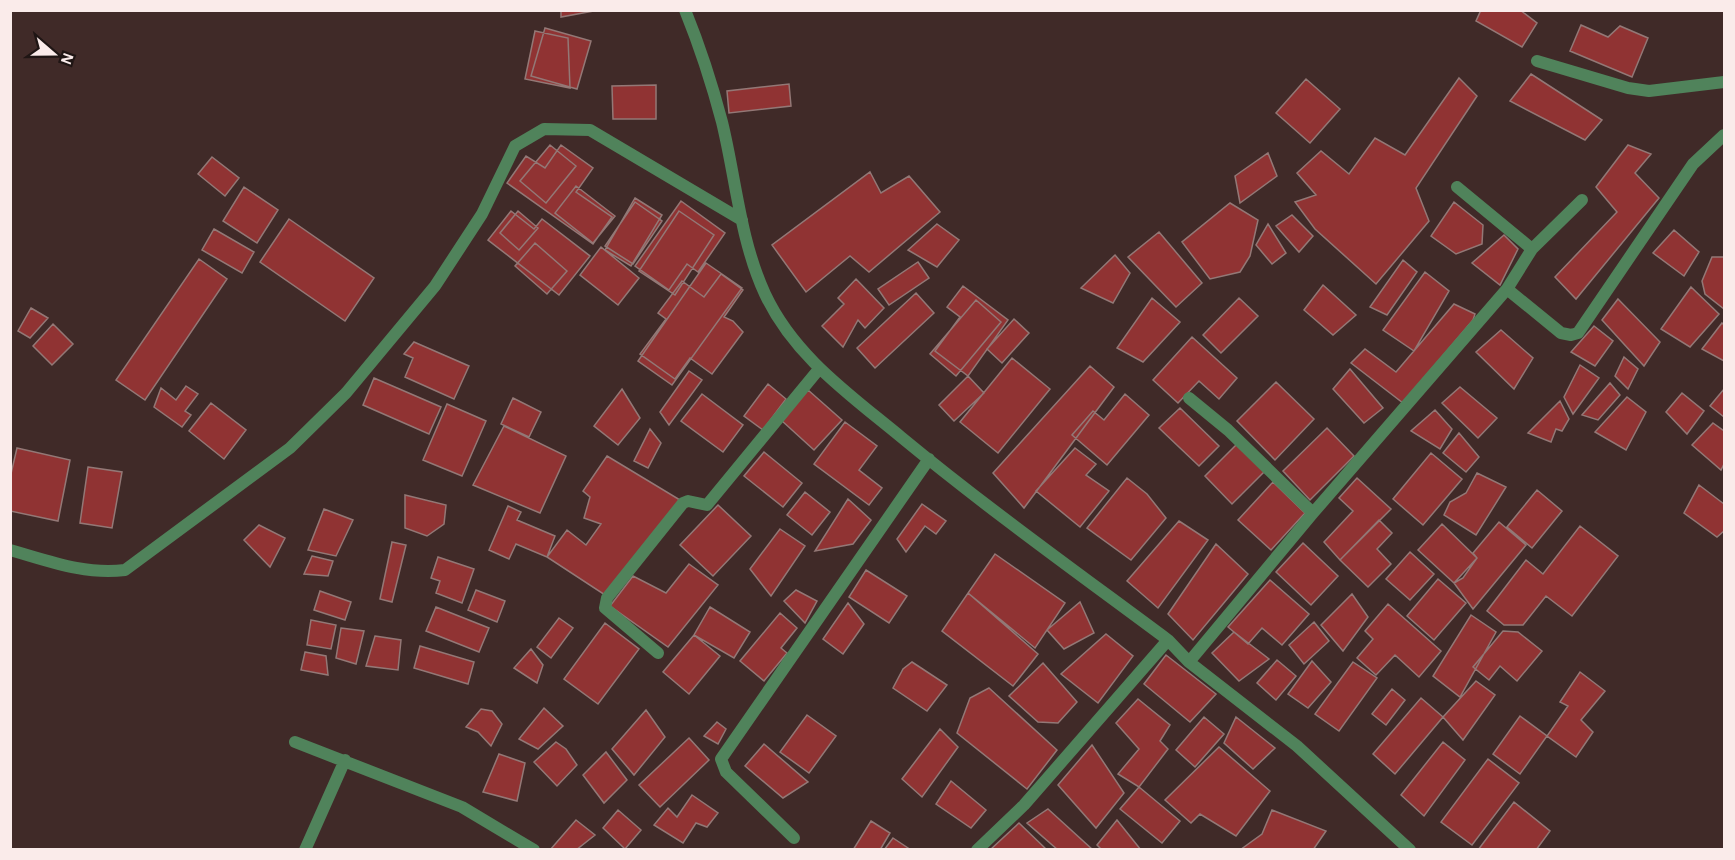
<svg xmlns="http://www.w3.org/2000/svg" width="1735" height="860" font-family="'Alegreya Sans',sans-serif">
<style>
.building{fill:#903333;stroke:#937876;stroke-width:1.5}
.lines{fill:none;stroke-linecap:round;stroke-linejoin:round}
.minor{stroke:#50835b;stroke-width:12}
</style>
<rect width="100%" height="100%" fill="#402a28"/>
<!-- building -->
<path class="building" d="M561,10H599L561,17Z
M1481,10H1520L1537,23L1522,47L1476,21Z
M1581,25L1608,37L1620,26L1648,38L1632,77L1570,51Z
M545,28L591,41L577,89L531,76Z
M535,31L568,38L570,88L525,79Z
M1531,74L1602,120L1585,140L1510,101Z
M1459,78L1477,96L1416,188L1429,221L1376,284L1315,229L1295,202L1316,195L1297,173L1321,151L1349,174L1375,138L1405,155Z
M1306,79L1340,109L1310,143L1276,113Z
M789,84L791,106L729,113L727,91Z
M656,85V119H613L612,86Z
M550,145L576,166L546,203L520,181Z
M561,145L593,168L576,192L612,217L593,244L507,183L526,156L545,168Z
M1628,145L1651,154L1635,173L1659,198L1576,299L1555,277L1617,212L1596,187Z
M1268,153L1277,176L1240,203L1235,176Z
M212,157L239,178L225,196L198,174Z
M870,172L881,193L909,176L940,212L869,272L850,256L806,292L772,245Z
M576,186L615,216L593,243L555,213Z
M244,187L278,210L257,243L223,221Z
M635,198L662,215L631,266L605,250Z
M681,201L725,233L698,272L687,264L669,290L635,266Z
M635,202L662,221L633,264L605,246Z
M1454,202L1483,225L1482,244L1456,254L1431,236Z
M1230,203L1258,220L1250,256L1240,272L1210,279L1182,242Z
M511,211L534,229L542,219L590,256L559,295L488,240Z
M518,211L538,228L519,250L500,233Z
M679,211L714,235L675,295L639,271Z
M1292,215L1313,236L1299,252L1276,226Z
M289,219L374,278L345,321L260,262Z
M937,224L959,240L937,267L908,250Z
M1268,224L1286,253L1272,264L1256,245Z
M214,229L254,252L242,273L202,250Z
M1674,230L1699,252L1684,276L1653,253Z
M1159,232L1202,283L1176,307L1128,257Z
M1504,235L1518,249L1500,285L1472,263Z
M535,243L567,271L547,294L515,266Z
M601,247L639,278L618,305L580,275Z
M1115,255L1130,273L1113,303L1081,288Z
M1712,257H1724V309L1705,294L1702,281Z
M199,259L227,279L145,400L116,380Z
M1403,260L1417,272L1387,315L1370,307Z
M918,262L929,278L889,305L878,289Z
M706,263L742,288L672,385L638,361Z
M1425,272L1449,291L1414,351L1383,330Z
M721,274L743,290L724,317L733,321L743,332L712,374L690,358L675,379L640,354L666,319L658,313L682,281L704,297Z
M856,279L884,308L865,328L858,320L843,347L822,326L844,304L838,298Z
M1323,285L1356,315L1333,335L1304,310Z
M963,286L1008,320L968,376L935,351L960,317L947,307Z
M1691,287L1719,314L1690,347L1661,329Z
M916,293L934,313L875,368L857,348Z
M1152,298L1180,322L1143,362L1117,348Z
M1239,298L1258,316L1221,353L1203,335Z
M1618,299L1660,342L1644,366L1602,320Z
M976,300L1001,322L956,376L930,354Z
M1454,304L1475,314L1473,320L1403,403L1351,363L1365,349L1396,372Z
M31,308L48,318L30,338L18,331Z
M1014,319L1029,333L1002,363L987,349Z
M1722,323L1724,325V361L1702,349Z
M53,324L73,344L52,365L33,346Z
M1594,326L1613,341L1595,366L1571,352Z
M1501,330L1533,358L1514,389L1476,352Z
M1192,337L1237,378L1219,399L1199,381L1178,403L1153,380Z
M414,342L469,366L454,399L405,377L413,358L404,354Z
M1624,357L1638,369L1628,389L1615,376Z
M1012,358L1050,389L998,453L960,422Z
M1580,365L1599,378L1573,414L1564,397Z
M1090,366L1114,387L1024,508L993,473Z
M1350,369L1383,408L1364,423L1333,389Z
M689,371L702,380L669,425L660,412Z
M968,376L984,393L954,421L939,405Z
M374,378L441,407L429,434L363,405Z
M1276,382L1314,419L1275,460L1237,421Z
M1610,383L1620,395L1598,420L1582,415Z
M768,384L786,399L763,430L744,416Z
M186,386L198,394L185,411L191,415L182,427L154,407L161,388L176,400Z
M1460,387L1497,418L1478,438L1442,403Z
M622,389L640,418L618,445L594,426Z
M1724,389V417L1710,406Z
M808,390L842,420L814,450L781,420Z
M1682,393L1704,411L1687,434L1666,412Z
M702,394L743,425L723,452L681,421Z
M1125,394L1149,415L1107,465L1072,435L1093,411L1104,420Z
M1627,397L1646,412L1626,450L1595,432Z
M513,398L541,412L529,437L501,424Z
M1560,401L1569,419L1562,431L1556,429L1551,442L1528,433Z
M211,403L246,430L224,459L189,431Z
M447,404L486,421L462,476L423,460Z
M1180,408L1219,446L1199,466L1159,428Z
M1435,410L1452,429L1440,449L1411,431Z
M845,422L877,446L859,470L882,488L869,505L814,464Z
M1713,423L1724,431V464L1721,470L1692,445Z
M504,426L566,456L540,513L473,485Z
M1327,428L1354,456L1310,500L1283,471Z
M650,429L661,443L648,468L634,461Z
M1459,433L1479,457L1466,472L1443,453Z
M1238,443L1265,471L1232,504L1205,476Z
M17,448L70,460L58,521L10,511V478Z
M1075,448L1096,464L1086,475L1109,491L1080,527L1036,491Z
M764,452L802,483L783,507L744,476Z
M1431,453L1462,479L1423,525L1393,499Z
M607,456L680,500L605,595L547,557L567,530L586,545L601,524L584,518L590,497L583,491Z
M88,467L122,472L112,528L80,523Z
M1477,473L1506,487L1476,535L1444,515L1450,502L1466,493Z
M1127,478L1147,494L1166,518L1131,560L1087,528Z
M1357,478L1391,509L1340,560L1324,542L1353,511L1339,498Z
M1273,482L1305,513L1271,550L1238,520Z
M1699,485L1724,504V531L1717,537L1684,513Z
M1537,490L1562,511L1532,548L1507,527Z
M805,492L830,512L812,535L787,515Z
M405,495L446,505L444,524L427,536L405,528Z
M848,499L871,520L853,544L815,551Z
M922,504L946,521L936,534L925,526L906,552L897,539Z
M718,505L751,536L713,576L680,545Z
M508,506L521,512L517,520L555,536L547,557L516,544L509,559L489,550Z
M324,509L353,520L336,556L308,550Z
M1379,520L1392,533L1377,549L1391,564L1368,587L1340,560Z
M1179,521L1208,540L1158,608L1127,581Z
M1499,522L1526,545L1473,609L1454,583L1463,578L1477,558L1473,553Z
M1442,524L1477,558L1454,583L1418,550Z
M259,525L285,538L270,567L244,540Z
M1580,526L1618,556L1572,616L1546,596L1523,625H1504L1487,611L1526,560L1543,574Z
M780,529L805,546L771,596L750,569Z
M392,542L406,545L392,602L380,599Z
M1303,543L1338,576L1311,605L1276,572Z
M1216,544L1248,574L1193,640L1168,614Z
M1410,552L1434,574L1410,600L1386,579Z
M995,554L1065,603L1035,648L968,593Z
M312,556L333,561L328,576L304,574Z
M438,557L474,569L462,603L436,593L440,581L431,578Z
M689,564L718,585L668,647L610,606L633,576L666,593Z
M866,570L907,596L889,623L849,597Z
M1438,579L1466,603L1434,640L1407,616Z
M1270,580L1309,614L1282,645L1262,628L1248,644L1228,627Z
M476,590L505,601L497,622L468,610Z
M796,590L817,601L805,623L784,601Z
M320,591L351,602L345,620L314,610Z
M968,593L1038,654L1013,686L942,631Z
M1352,594L1368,617L1343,651L1321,625Z
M1080,602L1094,633L1064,649L1047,630Z
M848,603L864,624L843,654L823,639Z
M1388,604L1441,651L1419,677L1395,655L1376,675L1357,658L1373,639L1365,631Z
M436,607L489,628L479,652L426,631Z
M710,607L750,632L734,658L694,635Z
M780,613L797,628L781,648L787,653L764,681L740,661Z
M1471,615L1496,632L1460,697L1433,676Z
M559,618L573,628L551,658L537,647Z
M311,620L336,625L331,649L307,645Z
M1314,622L1329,641L1304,664L1289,645Z
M605,623L639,649L598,704L564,679Z
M341,628L364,631L356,664L336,658Z
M1503,631L1518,632L1542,651L1517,681L1500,666L1489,680L1473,667Z
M1234,632L1269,659L1239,681L1212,653Z
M1106,634L1133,656L1098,703L1061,674Z
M694,635L720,656L689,694L663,672Z
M375,636L401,640L398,670L366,666Z
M420,646L474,662L468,684L414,668Z
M531,649L543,665L537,683L514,668Z
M305,652L326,656L328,675L301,670Z
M1166,655L1216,694L1190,722L1144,684Z
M1277,660L1296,676L1276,700L1257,683Z
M1312,661L1331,682L1308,708L1288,694Z
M912,662L947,685L927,711L893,688L903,669Z
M1353,662L1377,678L1339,731L1315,714Z
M1043,663L1077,702L1058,723L1038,722L1009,696Z
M1580,672L1605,691L1581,720L1593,732L1576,757L1547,736L1568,706L1560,702Z
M1476,681L1495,695L1463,740L1443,717Z
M989,688L1057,750L1027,789L957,733L970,698Z
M1392,689L1405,700L1386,725L1372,714Z
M1421,698L1443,717L1395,774L1373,754Z
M1138,699L1170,725L1160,741L1168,749L1139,787L1118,774L1139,749L1116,723Z
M544,708L563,726L538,749L519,739Z
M481,709L492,711L502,724L491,746L478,732L466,727Z
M646,710L665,737L634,775L612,749Z
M807,715L836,736L809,773L780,752Z
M1520,716L1547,736L1520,774L1493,754Z
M1204,717L1224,734L1195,767L1176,750Z
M1236,717L1275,748L1253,769L1224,743Z
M717,722L726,729L718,744L704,736Z
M940,729L958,747L922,797L902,779Z
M689,738L709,760L660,807L639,785Z
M556,742L566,749L577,765L557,786L534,762Z
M1443,742L1465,760L1424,816L1401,795Z
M764,744L808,782L783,798L745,766Z
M1092,745L1124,793L1096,828L1058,785Z
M1219,747L1270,791L1236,836L1200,814L1191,823L1165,800Z
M606,752L627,780L604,803L583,775Z
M499,754L525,763L517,801L483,792Z
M1488,759L1519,783L1472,845L1441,822Z
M951,781L986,810L971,828L936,804Z
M1139,787L1180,821L1162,843L1120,809Z
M692,795L718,813L707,827L696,823L683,843L654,825L668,808L677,817Z
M1514,802L1550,831L1536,850H1478Z
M1048,809L1093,850H1058L1027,823Z
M618,810L641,830L625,849L603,828Z
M1272,810L1326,831L1313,850H1240L1262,834Z
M576,820L595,835L576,850H550Z
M1117,820L1141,850H1102L1097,845Z
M871,821L890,833L880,850H853Z
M1019,823L1047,850H990Z
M893,838L911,850H884Z"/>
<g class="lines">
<!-- minor -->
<path class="minor" d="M685,10C700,47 712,84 722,122C736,179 740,240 765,294C794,356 849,394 901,437C987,508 1078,573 1168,640L1189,662L1297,746L1410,850
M1537,61L1628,88L1649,91L1724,82
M1457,187L1532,249
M1507,289L1561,333L1571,335L1578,333L1693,164L1724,135
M1189,398L1228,430L1313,513
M10,550C49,561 85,575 125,570L290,448L346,393L435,286L482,214L515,146L544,129L590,130L742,220
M658,653L605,608L607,598L683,503L688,501L707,505L819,369
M1189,662L1313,513L1507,289L1532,249L1582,200
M295,742L462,807L534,850
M794,838L726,772L721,759L929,459
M305,850L345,760
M977,850L1024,805L1168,640"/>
</g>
<!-- border -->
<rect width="1735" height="860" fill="none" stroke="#faebea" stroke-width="24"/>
<!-- north arrow -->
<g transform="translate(54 54) rotate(110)" stroke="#1f1514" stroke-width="4.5" paint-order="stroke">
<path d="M0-4.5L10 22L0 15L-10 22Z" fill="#faebea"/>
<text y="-9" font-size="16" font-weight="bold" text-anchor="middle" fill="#faebea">N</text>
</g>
</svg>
